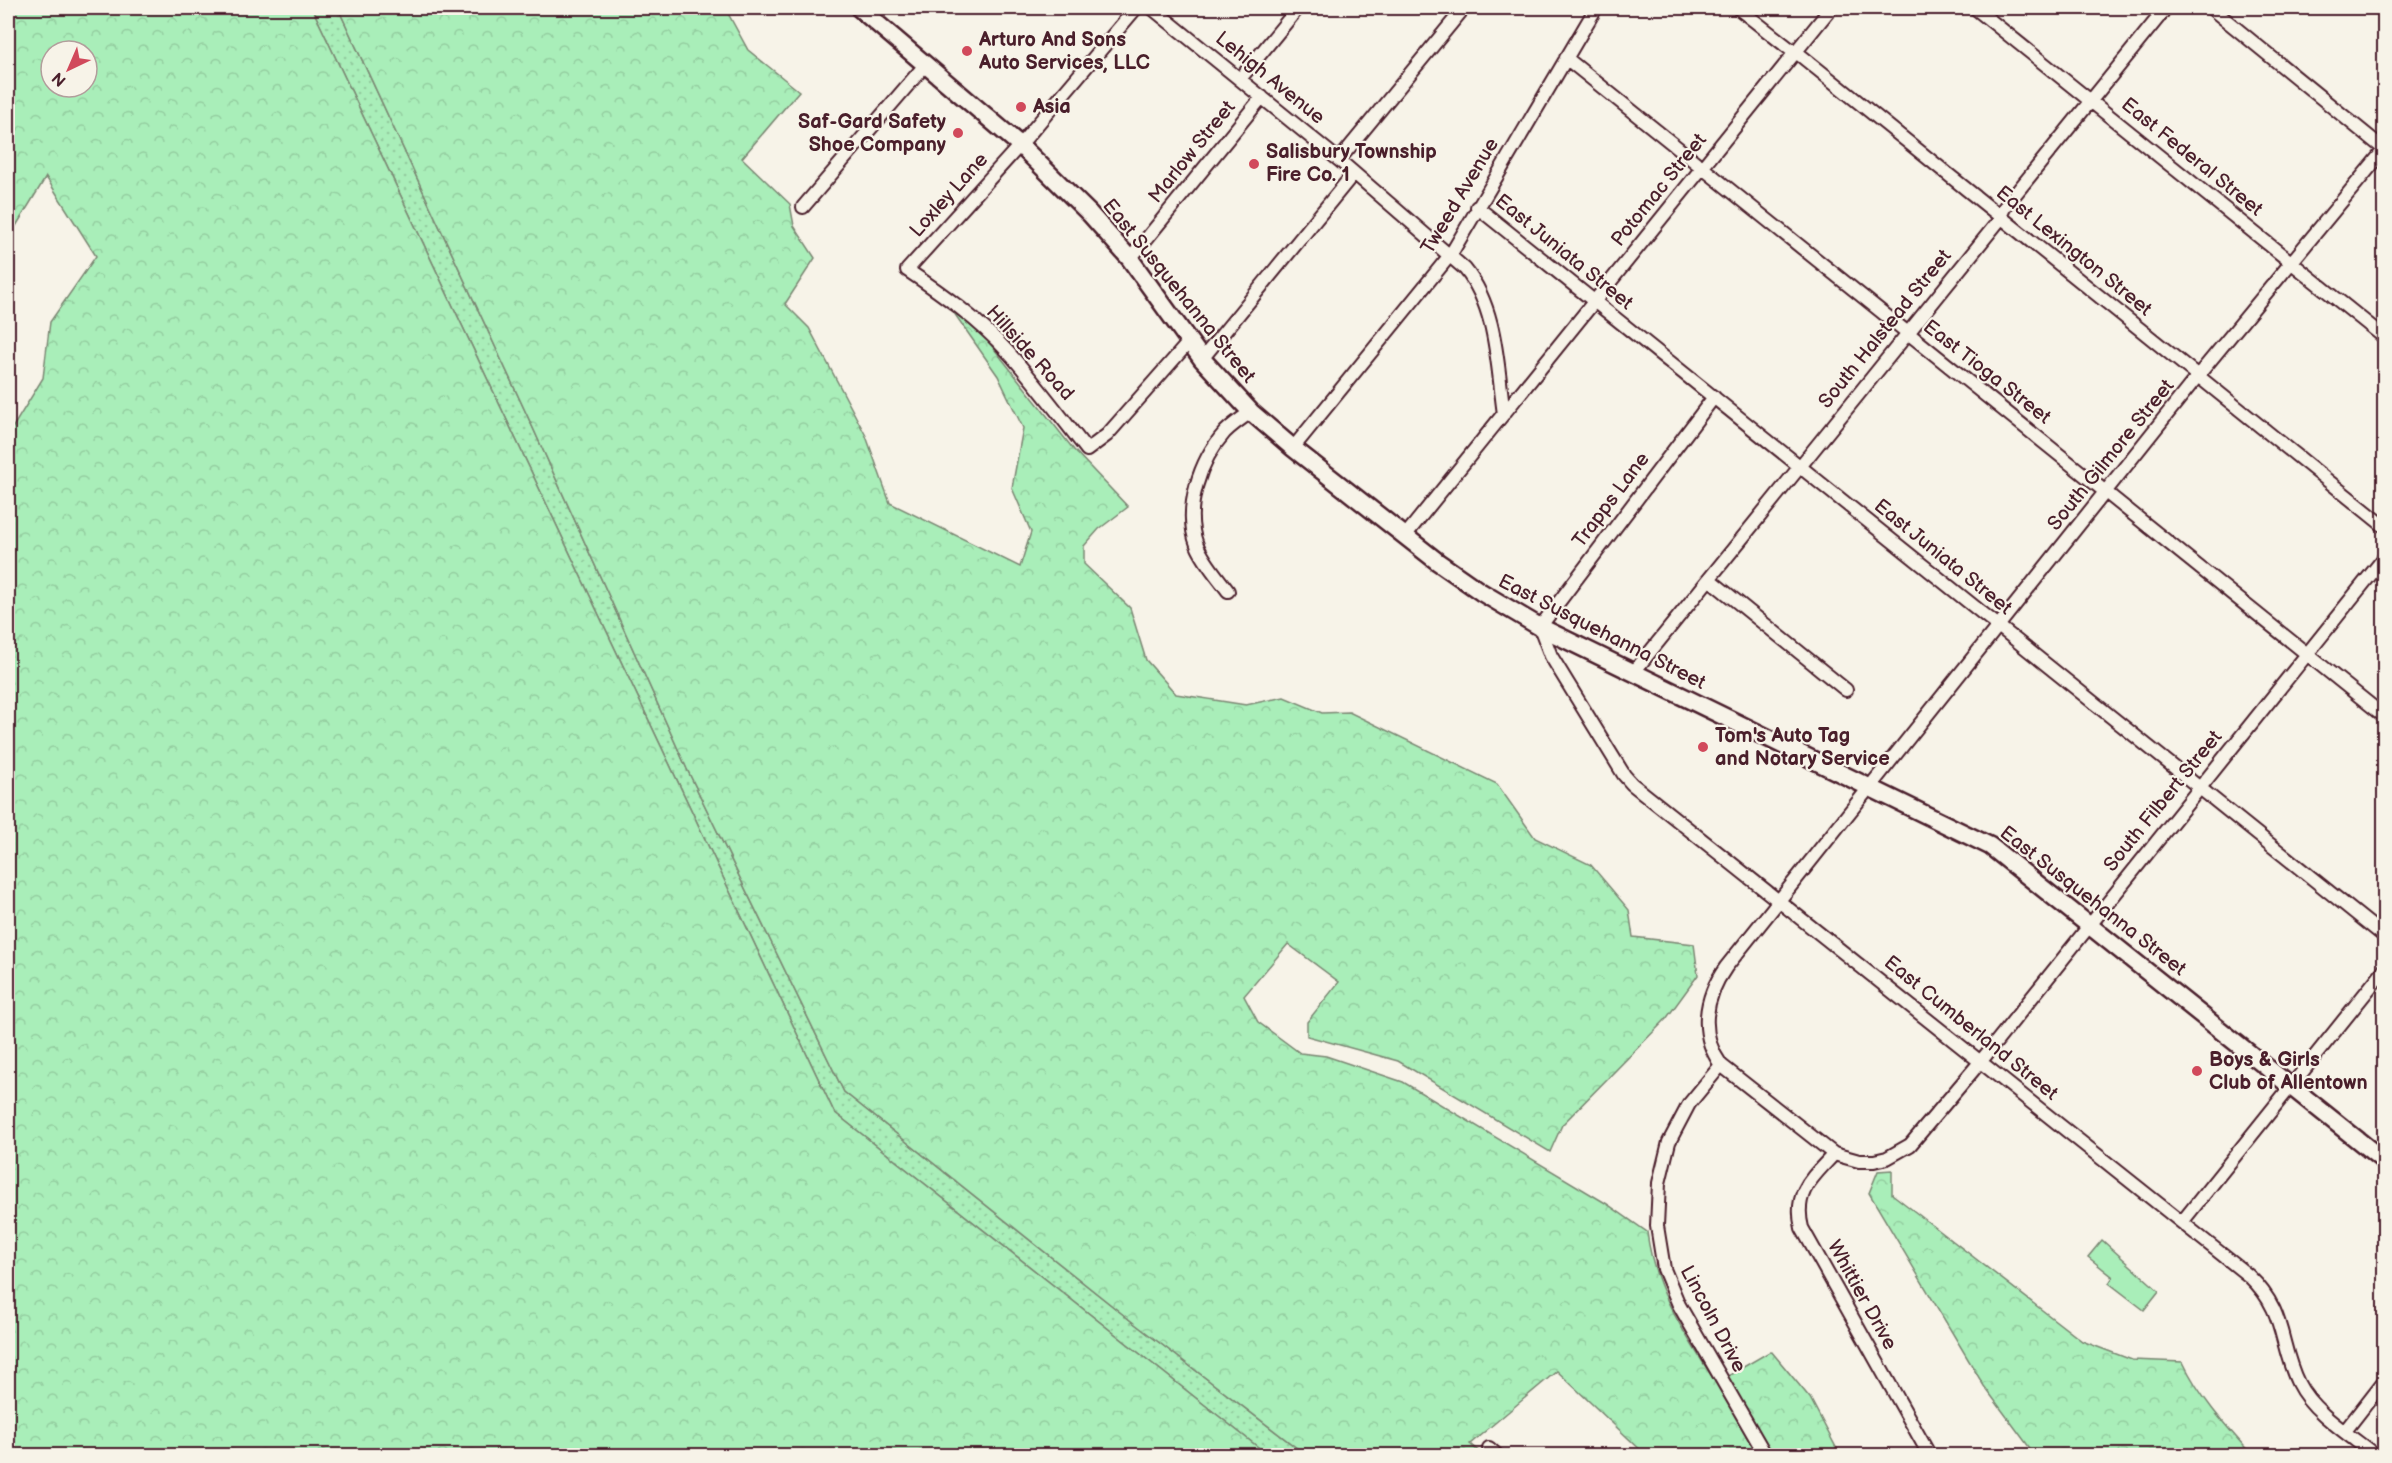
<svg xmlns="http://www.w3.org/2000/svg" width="2392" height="1463" font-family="'Balsamiq Sans',sans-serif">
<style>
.grass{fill:url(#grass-dots);stroke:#7a8672;stroke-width:1.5}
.forest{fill:url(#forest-crowns);stroke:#7a8672;stroke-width:1.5;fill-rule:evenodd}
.green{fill:#a9eeb9;stroke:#7a8672;stroke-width:1.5}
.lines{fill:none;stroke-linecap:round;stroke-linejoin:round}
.minor-casing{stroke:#4a1f2b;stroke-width:16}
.secondary-casing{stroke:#4a1f2b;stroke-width:21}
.minor{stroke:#f7f3e8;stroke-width:12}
.secondary{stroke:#f7f3e8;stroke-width:16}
.poi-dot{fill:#d1495b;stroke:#f7f3e8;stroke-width:2}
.labels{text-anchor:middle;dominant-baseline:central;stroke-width:4.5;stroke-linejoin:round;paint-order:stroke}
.poi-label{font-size:20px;font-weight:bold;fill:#4a1f2b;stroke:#f7f3e8;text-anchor:start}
.street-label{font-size:20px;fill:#4a1f2b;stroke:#f7f3e8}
</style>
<defs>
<pattern id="grass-dots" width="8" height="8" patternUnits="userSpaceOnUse" patternTransform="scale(1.5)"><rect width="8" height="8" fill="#a9eeb9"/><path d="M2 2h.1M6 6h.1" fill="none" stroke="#93cc9f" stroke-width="1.8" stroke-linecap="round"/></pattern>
<pattern id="forest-crowns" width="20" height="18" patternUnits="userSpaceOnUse" patternTransform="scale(1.5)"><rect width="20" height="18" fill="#a9eeb9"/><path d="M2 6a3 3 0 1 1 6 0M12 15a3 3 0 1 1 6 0" fill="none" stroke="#93cc9f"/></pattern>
</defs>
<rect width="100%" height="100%" fill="#f7f3e8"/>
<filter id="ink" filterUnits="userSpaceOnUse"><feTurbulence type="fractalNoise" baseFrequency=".0167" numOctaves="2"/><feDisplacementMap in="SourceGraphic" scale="12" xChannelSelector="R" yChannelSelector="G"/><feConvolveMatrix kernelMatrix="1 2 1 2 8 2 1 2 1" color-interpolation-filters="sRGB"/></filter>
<g filter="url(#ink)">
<!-- grass -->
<path class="grass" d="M312,8H338L533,428L687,769L844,1092L1135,1324L1306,1455H1268L834,1112Z"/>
<!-- forest -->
<path class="forest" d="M8,8H312L834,1112L1268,1455H8V435L43,378L50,322L96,256L46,177L8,239ZM51,51H87V87H51Z
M338,8H725L748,50L799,91L742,158L790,204L794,226L815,258L785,304L809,328L866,436L890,503L1020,567L1031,532L1012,488L1023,428L998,376L954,313L980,331L1074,450L1128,507L1099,529L1084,546V564L1130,608L1146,660L1176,694L1246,705L1284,697L1322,713L1349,712L1497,784L1535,838L1591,865L1629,910L1633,937L1694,944L1698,975L1666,1019L1562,1125L1550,1152L1398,1061L1307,1036V1022L1339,982L1288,944L1244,996L1258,1022L1300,1053L1326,1056L1403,1082L1607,1204L1647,1232C1654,1290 1685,1334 1716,1383L1771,1351L1810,1398L1840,1455H1646L1557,1371L1470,1444L1483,1455H1306L1135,1324L844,1092L687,769L533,428Z
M1892,1170V1194L2082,1341L2132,1360L2183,1362C2200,1398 2226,1426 2252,1455H2035L1984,1386L1869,1193L1878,1171Z"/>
<!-- green -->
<path class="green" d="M2102,1240L2159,1291L2144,1310L2109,1283L2113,1277L2088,1257Z"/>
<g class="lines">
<!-- minor casing -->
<g class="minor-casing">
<path id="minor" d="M1136,8L1020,145L907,270C943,294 979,320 1008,352C1036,383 1061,417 1087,450L1107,435L1189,342
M1152,8L1339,160L1465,269C1497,308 1497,365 1504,414
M1738,8L1795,53L1800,55L2384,526
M1975,8L2384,337
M2211,8L2384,149
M1566,58L2384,716
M1240,79L1298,8
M2384,150L2200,373L1726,967C1704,998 1699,1034 1721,1065L1834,1154L1859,1161H1874L1887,1158L1910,1145L1981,1061L2384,558
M1339,160L1464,8
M803,207L926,64
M1477,207L2384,936
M1130,259L1262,97
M1202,359L1354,173
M1714,397L1540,627L1551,656L1624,775L1632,784L2249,1276C2287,1312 2278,1342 2298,1383C2312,1412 2351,1436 2376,1456
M1293,448L1451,254L1596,8
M1405,536L1831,8
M1709,579L1846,690
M1228,591C1217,576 1204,562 1197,545C1183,509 1200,460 1225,432C1233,424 1242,418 1251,412
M1633,673L1997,223L2004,208L2166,8
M1721,1065L1689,1104L1669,1142L1659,1183L1657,1226L1664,1269L1679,1305L1766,1456
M1834,1154C1812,1178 1793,1192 1802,1228L1930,1456
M2182,1222L2384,970
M2345,1431L2384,1381
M1489,1448L1498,1456"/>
</g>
<!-- secondary casing -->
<g class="secondary-casing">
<path id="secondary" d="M859,8L1020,145L1090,214L1130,259L1202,359L1251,412L1293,448L1438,562L1481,592L1540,627L1990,846L2384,1161"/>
</g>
<!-- minor -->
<use href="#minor" class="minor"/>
<!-- secondary -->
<use href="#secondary" class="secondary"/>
</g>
</g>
<!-- markers -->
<g class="poi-dot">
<circle cx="967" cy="51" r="6"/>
<circle cx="1021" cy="107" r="6"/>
<circle cx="958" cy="133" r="6"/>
<circle cx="1254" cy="164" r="6"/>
<circle cx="1703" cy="747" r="6"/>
<circle cx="2197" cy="1071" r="6"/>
</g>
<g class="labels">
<!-- poi labels -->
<g class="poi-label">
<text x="979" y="40">Arturo And Sons<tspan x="979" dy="23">Auto Services, LLC</tspan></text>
<text x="1033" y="107">Asia</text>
<text x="946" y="122" text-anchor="end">Saf-Gard Safety<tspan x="946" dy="23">Shoe Company</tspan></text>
<text x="1266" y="152">Salisbury Township<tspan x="1266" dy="23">Fire Co. 1</tspan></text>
<text x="1715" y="736">Tom's Auto Tag<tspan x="1715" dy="23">and Notary Service</tspan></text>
<text x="2209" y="1060">Boys &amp; Girls<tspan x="2209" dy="23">Club of Allentown</tspan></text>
</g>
<!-- street labels -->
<g class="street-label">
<text transform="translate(1270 78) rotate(39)">Lehigh Avenue</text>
<text transform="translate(1192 152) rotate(-51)">Marlow Street</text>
<text transform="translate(2192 157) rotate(39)">East Federal Street</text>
<text transform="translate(1659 190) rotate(-51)">Potomac Street</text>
<text transform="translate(949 195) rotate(-48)">Loxley Lane</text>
<text transform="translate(1460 196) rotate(-59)">Tweed Avenue</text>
<text transform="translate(2074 251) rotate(39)">East Lexington Street</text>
<text transform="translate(1564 252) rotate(39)">East Juniata Street</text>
<text transform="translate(1179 291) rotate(51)">East Susquehanna Street</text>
<text transform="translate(1885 329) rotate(-51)">South Halstead Street</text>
<text transform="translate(1030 353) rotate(48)">Hillside Road</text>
<text transform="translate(1987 372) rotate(38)">East Tioga Street</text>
<text transform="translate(2111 455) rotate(-51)">South Gilmore Street</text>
<text transform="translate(1611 500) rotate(-53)">Trapps Lane</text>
<text transform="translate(1943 557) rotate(39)">East Juniata Street</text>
<text transform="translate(1602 632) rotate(27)">East Susquehanna Street</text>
<text transform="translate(2163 801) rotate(-51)">South Filbert Street</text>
<text transform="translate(2093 901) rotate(38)">East Susquehanna Street</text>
<text transform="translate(1971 1028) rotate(39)">East Cumberland Street</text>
<text transform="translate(1862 1295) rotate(61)">Whittier Drive</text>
<text transform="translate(1713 1319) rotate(62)">Lincoln Drive</text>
</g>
</g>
<!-- margin -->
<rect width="2392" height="1463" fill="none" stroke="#f7f3e8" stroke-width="30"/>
<rect x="15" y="15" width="2362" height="1433" fill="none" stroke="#4a1f2b" stroke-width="2" filter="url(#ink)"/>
<!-- north arrow -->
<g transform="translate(69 69) rotate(224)"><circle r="28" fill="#f7f3e8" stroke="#b29e9c" stroke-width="1.5"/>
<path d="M0-4.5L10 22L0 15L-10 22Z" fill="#d1495b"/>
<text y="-9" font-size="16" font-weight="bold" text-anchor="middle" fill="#4a1f2b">N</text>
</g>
</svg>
